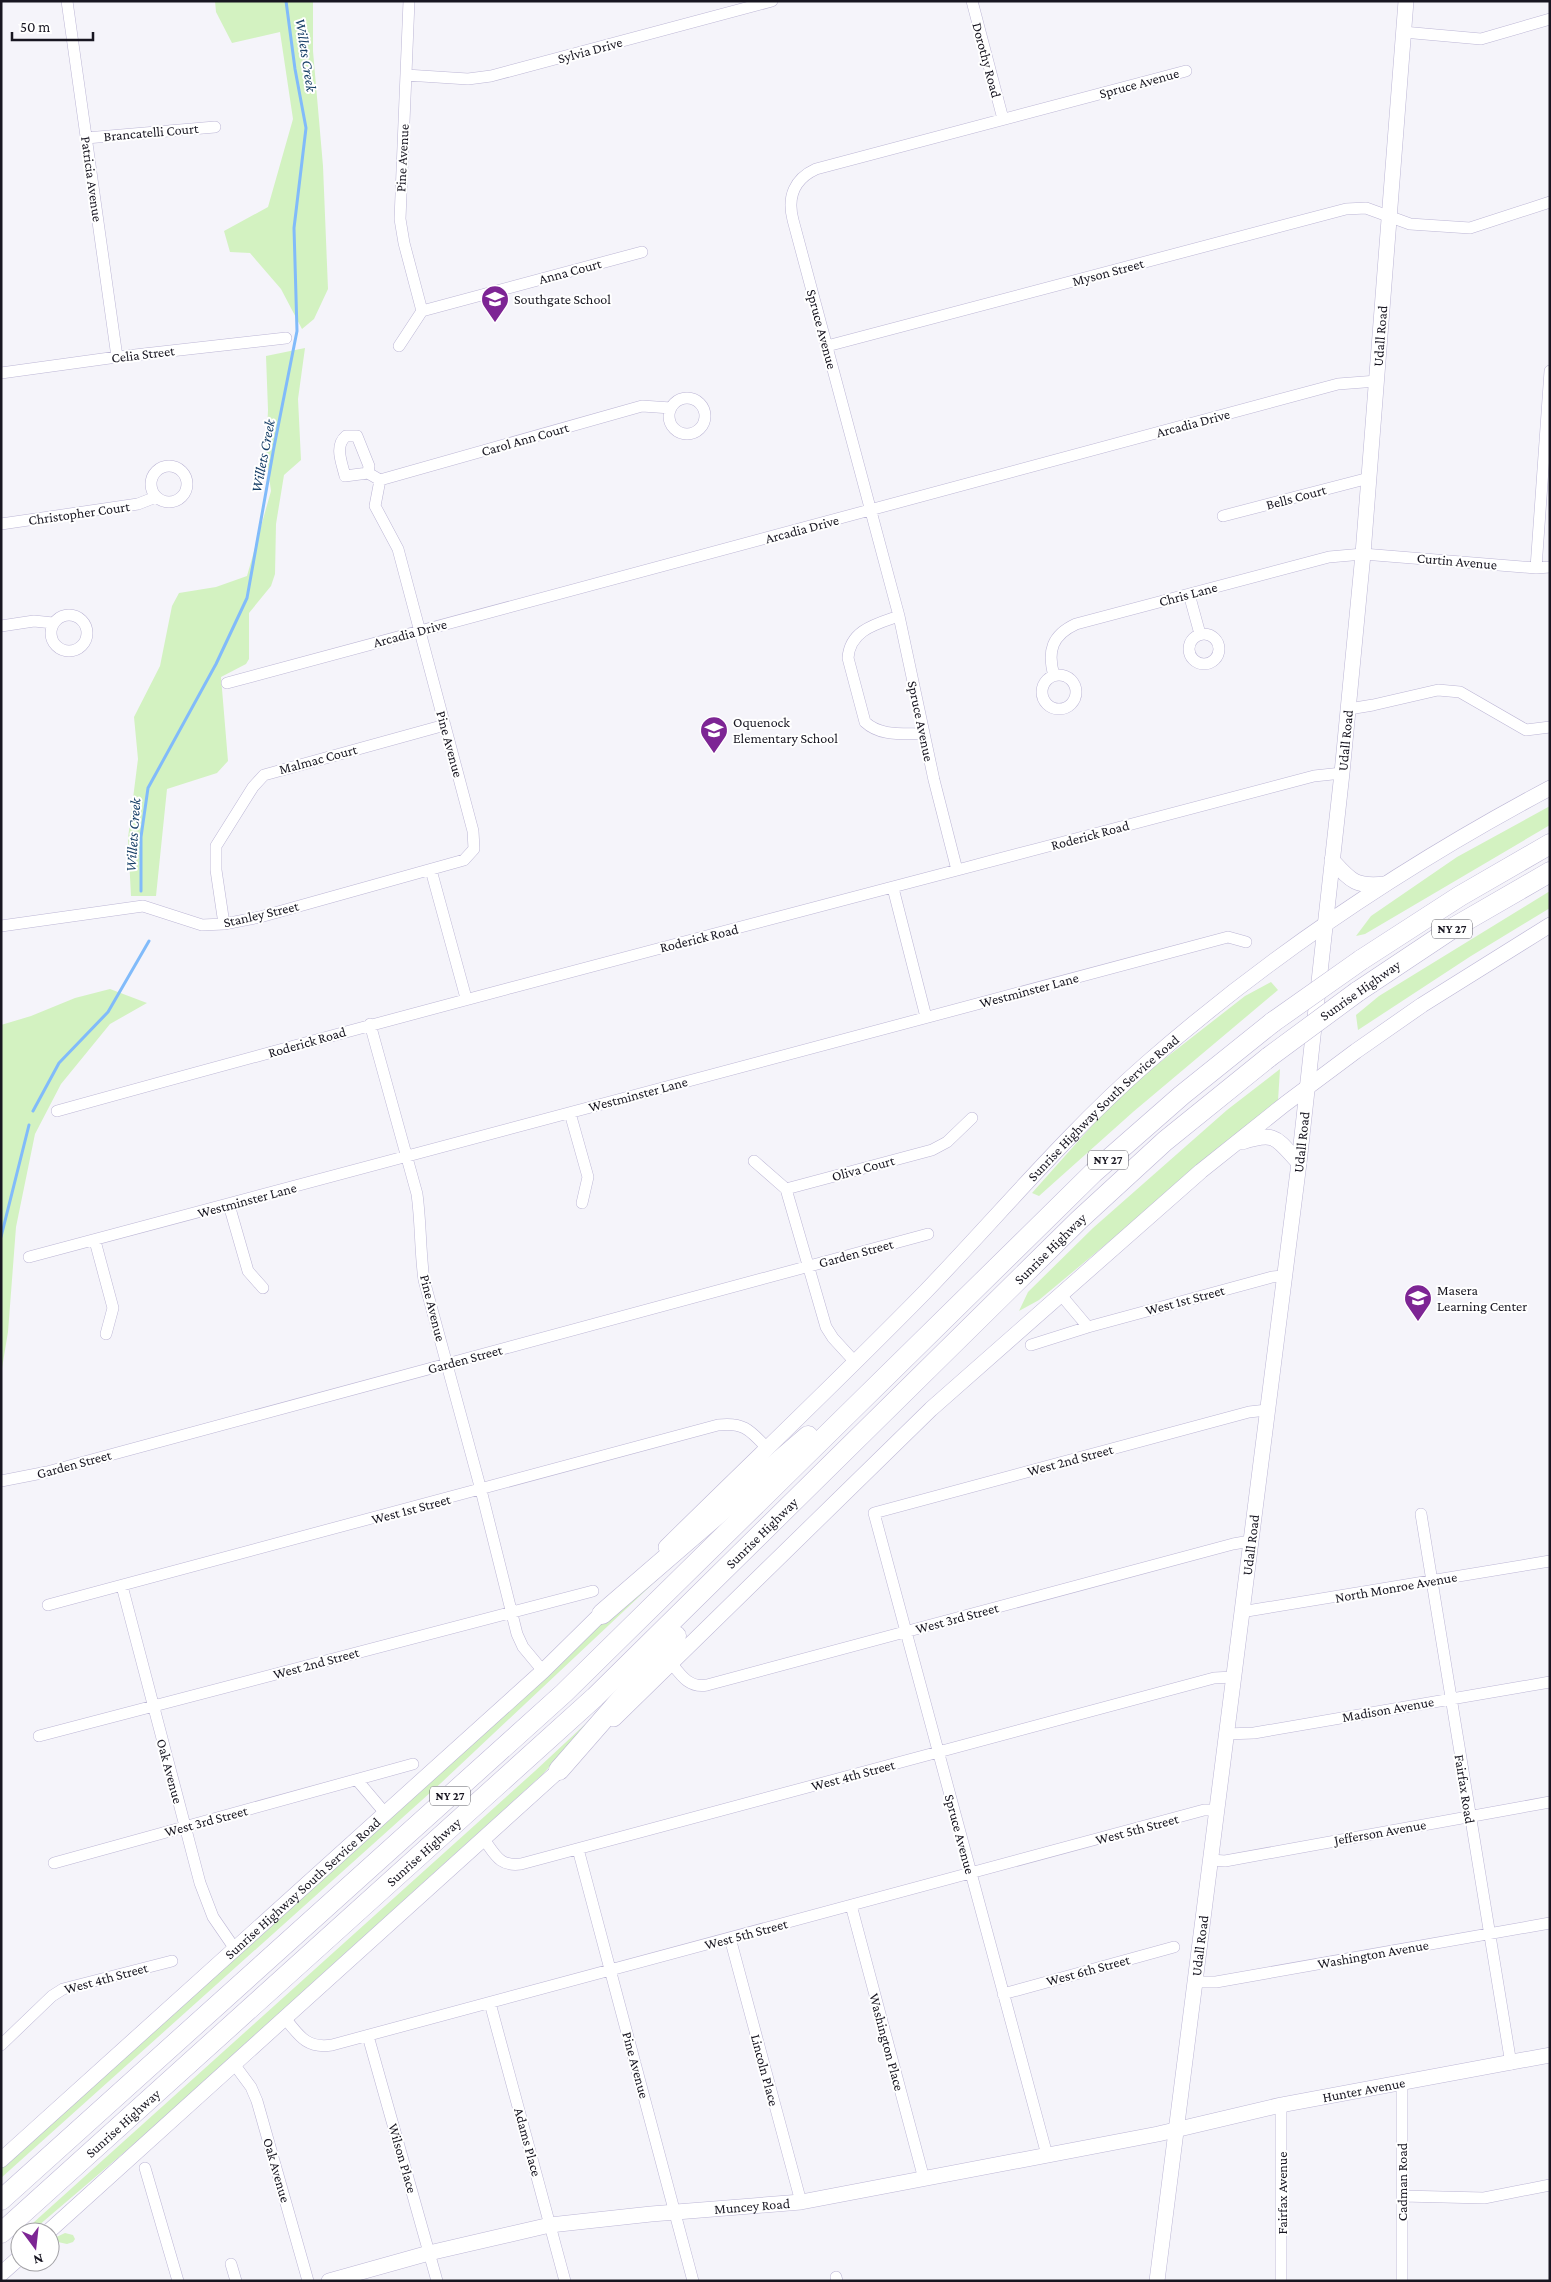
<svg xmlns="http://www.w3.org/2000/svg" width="1551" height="2282" font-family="'Crimson Pro',serif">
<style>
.green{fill:#d3f2c1}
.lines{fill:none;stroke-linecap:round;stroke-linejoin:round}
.stream{stroke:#81bbfa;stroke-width:3}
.street-casing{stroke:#bcb6d5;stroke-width:12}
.secondary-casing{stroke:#bcb6d5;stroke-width:16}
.highway-casing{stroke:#bcb6d5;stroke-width:21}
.street{stroke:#fff;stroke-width:11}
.secondary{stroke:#fff;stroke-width:15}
.highway{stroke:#fff;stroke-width:20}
.highway-bridge-casing{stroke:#bcb6d5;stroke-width:21;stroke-linecap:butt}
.highway-bridge{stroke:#fff;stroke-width:20}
.labels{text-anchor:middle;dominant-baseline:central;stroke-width:4;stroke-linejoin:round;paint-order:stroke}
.shield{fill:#fff;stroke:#5d5c64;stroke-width:1}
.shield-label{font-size:12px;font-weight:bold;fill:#181621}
.street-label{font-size:14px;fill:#181621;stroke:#fff}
.poi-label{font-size:14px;fill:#181621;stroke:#fff;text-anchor:start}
.water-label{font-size:15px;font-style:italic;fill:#173f67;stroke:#fff}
</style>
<rect width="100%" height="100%" fill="#f5f4fa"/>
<!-- green -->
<path class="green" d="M215,1H313V51L323,166L328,289L314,319L302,329L281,289L250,253L230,252L224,231L268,207L293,119L280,32L232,43L216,12Z
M305,348L298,399L301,460L284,475L276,524L275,574L271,586L249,613V659L246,664L221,677L228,761L217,773L167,789L156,896H131L128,838L138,759L134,717L160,666L172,606L179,593L216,587L247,576L271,491L266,455L268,410L266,356Z
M1550,806V825L1365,934L1356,936L1371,916L1457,857Z
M1550,891V908L1471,956L1358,1030L1356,1015L1379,996Z
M1271,982L1278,990L1133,1112L1039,1196L1032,1193L1122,1092L1245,996Z
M110,989L147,1003L110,1024L61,1084L35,1134L16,1227L8,1332L1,1374V1025L31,1016L75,998Z
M1280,1069L1278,1101L1039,1300L1019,1311L1028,1292L1093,1228L1227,1110Z
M677,1561L441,1783L1,2178V2168L637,1587Z
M595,1715L543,1774L141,2138L31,2232H23L535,1771Z
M65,2233L73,2235L75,2239L73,2242L67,2244L58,2242L50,2248V2240Z"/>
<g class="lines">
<!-- stream -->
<path class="stream" d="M141,891V837L148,788L216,664L247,598L274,447L297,331L294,228L306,128L295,69L286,1
M33,1111L59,1063L108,1012L149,941
M1,1237L29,1125"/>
<!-- street casing -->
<g class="street-casing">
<path id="street" d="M67,1L117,357
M409,1L400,219L404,243L422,311
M972,1L1003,119
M1403,32L1481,39L1550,19
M406,75L468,79L491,76L772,1
M86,138L215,127
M399,346L422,311L642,252
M827,346L1346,209L1366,208L1410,224L1470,228L1550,202
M1,373L117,357L286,338
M669 416a18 18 0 1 1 36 0a18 18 0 1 1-36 0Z
M151 484a18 18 0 1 1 36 0a18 18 0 1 1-36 0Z
M380,480L642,406L671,408
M1223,516L1369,478
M1,524L138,504L156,497
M1536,568L1550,371
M1189,594L1200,634
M51 633a18 18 0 1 1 36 0a18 18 0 1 1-36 0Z
M899,616C876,624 850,630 848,658L865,722C881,737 904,733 924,734
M1,626L34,621L53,623
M1189 649a15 15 0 1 1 30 0a15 15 0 1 1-30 0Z
M1042 692a17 17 0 1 1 34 0a17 17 0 1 1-34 0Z
M1054,676C1047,651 1052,635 1076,624L1329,557L1363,554L1536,568L1550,567
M227,683L1338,384L1377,381
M1349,709L1373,705L1438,690L1460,692L1526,730L1550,727
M431,870L466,998
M957,870L934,780L899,616L793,220C787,197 794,179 816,169L1186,71
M893,888L926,1017
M224,924L216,870V846L253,787L264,775L445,725
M1,926L143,906L202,925L224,924L260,917L464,860L474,849L473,831L398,549L375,506L380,480L368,473L369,466L357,436H346C334,446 342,463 345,476L368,473
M370,1024L417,1194C421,1223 420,1252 424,1280L481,1490L517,1634L523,1647L543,1671
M57,1111C475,995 895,887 1314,776L1342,773
M570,1113L588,1177L582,1203
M754,1161L786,1189
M786,1189L932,1150L947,1142L972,1118
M786,1189L826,1327L833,1338L855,1362
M229,1205L248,1271L263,1288
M95,1241L113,1308L106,1334
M29,1257L1228,937L1246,942
M1061,1295L1088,1327
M1031,1345L1088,1327L1272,1277L1283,1276
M1,1481L47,1472L928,1234
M1421,1514L1511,2064
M122,1586L200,1883L213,1917L235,1949
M48,1605L718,1425C744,1422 750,1430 767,1448
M1241,1612L1550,1561
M672,1664C682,1677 690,1688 707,1685L1233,1544L1250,1541
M1226,1734L1254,1733L1550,1682
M39,1736L593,1591
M357,1780L385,1813
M483,1838C495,1854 499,1867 521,1864L1214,1678L1233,1677
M578,1849L693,2281
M1211,1860L1225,1861L1550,1802
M54,1863L413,1764
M851,1905L924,2179
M730,1938L801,2202
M1195,1982H1216L1550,1923
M1003,1994L1174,1947
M490,2003L565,2281
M285,2018C299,2036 307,2049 332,2045L1204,1810H1217
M368,2036L437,2281
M1,2045L52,1996L63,1989L172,1961
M234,2064L251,2087L257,2101L308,2281
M1281,2105V2281
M1047,2155L874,1513L1249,1412L1267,1410
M145,2168L178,2281
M1402,2196L1484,2198L1550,2185
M231,2264L236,2281
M836,2277L837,2281
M1402,2281V2083"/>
</g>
<!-- secondary casing -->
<g class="secondary-casing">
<g id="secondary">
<path d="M1332,860C1351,881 1355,887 1385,884"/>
<path d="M1242,1142C1276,1131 1276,1138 1299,1163"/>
<path id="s1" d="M666,1547C752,1462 841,1378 926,1291C999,1215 1067,1133 1147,1063C1269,956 1407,864 1550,788"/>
<path d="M614,1719L931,1409L1201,1171L1285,1104L1356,1051L1422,1005L1550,925"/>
<path id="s2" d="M1,2160L543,1671L608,1607"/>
<path d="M48,2232L566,1764"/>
<path d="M1,2274L20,2257"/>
<path id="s3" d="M329,2281L429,2253L550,2225L651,2214L801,2202L1158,2134L1281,2105L1550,2055"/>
<path id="s4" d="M1157,2281L1299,1163L1342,773L1363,554L1406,1"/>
</g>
</g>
<!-- highway casing -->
<g class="highway-casing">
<g id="highway">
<path d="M1361,960L1460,896L1550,844"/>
<path d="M1357,992L1453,928L1550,872"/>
<path d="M602,1614L808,1436"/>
<path d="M559,1770L676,1636"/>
<path d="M1,2200L564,1693L1093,1173L1182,1095L1273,1022"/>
<path id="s5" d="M1,2233L595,1697L1079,1220L1165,1141L1269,1057"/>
</g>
</g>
<!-- street -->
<use href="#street" class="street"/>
<!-- secondary -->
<use href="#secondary" class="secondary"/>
<!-- highway -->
<use href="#highway" class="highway"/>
<!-- highway-bridge casing -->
<g class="highway-bridge-casing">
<path id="highway-bridge" d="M1273,1022L1361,960
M1269,1057L1357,992"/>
</g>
<!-- highway-bridge -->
<use href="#highway-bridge" class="highway-bridge"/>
</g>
<!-- icons -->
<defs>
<g id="school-pin" transform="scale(1.4375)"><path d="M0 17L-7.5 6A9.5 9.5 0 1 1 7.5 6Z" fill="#7d2594" stroke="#fff"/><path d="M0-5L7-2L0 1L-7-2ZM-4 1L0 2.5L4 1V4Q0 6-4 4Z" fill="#fff"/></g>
</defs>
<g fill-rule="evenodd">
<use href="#school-pin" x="495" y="299"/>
<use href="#school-pin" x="714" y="730"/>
<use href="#school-pin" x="1418" y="1298"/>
</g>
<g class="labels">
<!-- shield labels -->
<g class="shield">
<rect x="1432" y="919.5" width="40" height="19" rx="4"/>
<rect x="1088" y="1150.5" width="40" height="19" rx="4"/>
<rect x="430" y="1786.5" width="40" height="19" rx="4"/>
</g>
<g class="shield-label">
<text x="1452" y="929">NY 27</text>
<text x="1108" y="1160">NY 27</text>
<text x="450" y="1796">NY 27</text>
</g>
<!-- street labels -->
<g class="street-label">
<text transform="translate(590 50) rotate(-15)">Sylvia Drive</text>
<text transform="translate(987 60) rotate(75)">Dorothy Road</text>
<text transform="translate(1139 83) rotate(-15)">Spruce Avenue</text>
<text transform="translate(151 132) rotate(-5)">Brancatelli Court</text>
<text transform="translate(402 158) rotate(-87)">Pine Avenue</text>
<text transform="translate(92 179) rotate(82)">Patricia Avenue</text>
<text transform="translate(570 271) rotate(-15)">Anna Court</text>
<text transform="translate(1108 272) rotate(-15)">Myson Street</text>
<text transform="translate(822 329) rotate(75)">Spruce Avenue</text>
<text stroke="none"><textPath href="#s4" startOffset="1958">Udall Road</textPath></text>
<text transform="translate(143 354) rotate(-7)">Celia Street</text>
<text transform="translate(1193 423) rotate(-15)">Arcadia Drive</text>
<text transform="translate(525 439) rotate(-16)">Carol Ann Court</text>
<text transform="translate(1296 497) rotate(-15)">Bells Court</text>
<text transform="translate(79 513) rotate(-8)">Christopher Court</text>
<text transform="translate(802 529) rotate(-15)">Arcadia Drive</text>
<text transform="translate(1457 561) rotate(5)">Curtin Avenue</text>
<text transform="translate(1188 594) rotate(-15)">Chris Lane</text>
<text transform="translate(410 633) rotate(-15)">Arcadia Drive</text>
<text transform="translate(921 721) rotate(78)">Spruce Avenue</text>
<text stroke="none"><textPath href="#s4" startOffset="1552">Udall Road</textPath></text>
<text transform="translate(450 744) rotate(75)">Pine Avenue</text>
<text transform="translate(318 759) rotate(-15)">Malmac Court</text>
<text transform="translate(1090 835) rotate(-15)">Roderick Road</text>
<text transform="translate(261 914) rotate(-13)">Stanley Street</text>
<text transform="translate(699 938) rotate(-14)">Roderick Road</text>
<text transform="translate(1029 990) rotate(-15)">Westminster Lane</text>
<text transform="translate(1360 990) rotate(-35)">Sunrise Highway</text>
<text transform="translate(307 1042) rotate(-16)">Roderick Road</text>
<text transform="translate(638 1094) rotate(-15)">Westminster Lane</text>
<text stroke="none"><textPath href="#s1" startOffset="620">Sunrise Highway South Service Road</textPath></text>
<text stroke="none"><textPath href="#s4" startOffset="1148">Udall Road</textPath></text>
<text transform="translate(863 1168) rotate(-15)">Oliva Court</text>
<text transform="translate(247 1200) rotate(-15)">Westminster Lane</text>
<text stroke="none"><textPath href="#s5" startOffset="1439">Sunrise Highway</textPath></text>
<text transform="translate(856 1253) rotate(-15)">Garden Street</text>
<text transform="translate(1185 1300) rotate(-15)">West 1st Street</text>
<text transform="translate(433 1308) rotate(76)">Pine Avenue</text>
<text transform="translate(465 1359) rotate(-15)">Garden Street</text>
<text transform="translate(1070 1460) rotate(-15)">West 2nd Street</text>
<text transform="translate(74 1464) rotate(-15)">Garden Street</text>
<text transform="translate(411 1509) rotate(-15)">West 1st Street</text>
<text stroke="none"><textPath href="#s5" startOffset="1034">Sunrise Highway</textPath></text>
<text stroke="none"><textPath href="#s4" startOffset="742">Udall Road</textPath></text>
<text transform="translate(1396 1587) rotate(-10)">North Monroe Avenue</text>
<text transform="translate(957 1618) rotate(-15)">West 3rd Street</text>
<text transform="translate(316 1663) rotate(-15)">West 2nd Street</text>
<text transform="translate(1388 1709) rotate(-10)">Madison Avenue</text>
<text transform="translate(170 1771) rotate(75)">Oak Avenue</text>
<text transform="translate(853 1775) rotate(-15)">West 4th Street</text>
<text transform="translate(1465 1789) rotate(81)">Fairfax Road</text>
<text transform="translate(206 1821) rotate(-15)">West 3rd Street</text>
<text transform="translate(1137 1829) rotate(-15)">West 5th Street</text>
<text transform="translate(1380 1832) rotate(-10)">Jefferson Avenue</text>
<text transform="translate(960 1834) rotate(75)">Spruce Avenue</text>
<text stroke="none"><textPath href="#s5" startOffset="569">Sunrise Highway</textPath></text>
<text stroke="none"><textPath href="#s2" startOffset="406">Sunrise Highway South Service Road</textPath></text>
<text transform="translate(746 1934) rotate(-15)">West 5th Street</text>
<text stroke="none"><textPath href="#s4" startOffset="338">Udall Road</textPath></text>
<text transform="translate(1373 1954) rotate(-10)">Washington Avenue</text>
<text transform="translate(1088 1970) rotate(-15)">West 6th Street</text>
<text transform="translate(106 1978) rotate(-15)">West 4th Street</text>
<text transform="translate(887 2042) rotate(75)">Washington Place</text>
<text transform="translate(636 2065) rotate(75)">Pine Avenue</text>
<text transform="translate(765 2070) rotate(75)">Lincoln Place</text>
<text stroke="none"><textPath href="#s3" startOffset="1054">Hunter Avenue</textPath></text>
<text stroke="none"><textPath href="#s5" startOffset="164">Sunrise Highway</textPath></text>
<text transform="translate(528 2142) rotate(75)">Adams Place</text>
<text transform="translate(403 2158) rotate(74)">Wilson Place</text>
<text transform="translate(277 2170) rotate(74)">Oak Avenue</text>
<text transform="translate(1402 2182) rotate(-90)">Cadman Road</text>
<text transform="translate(1282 2193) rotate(-90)">Fairfax Avenue</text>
<text stroke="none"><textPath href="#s3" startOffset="431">Muncey Road</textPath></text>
</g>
<!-- poi labels -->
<g class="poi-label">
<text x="514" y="299">Southgate School</text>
<text x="733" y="722">Oquenock<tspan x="733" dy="16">Elementary School</tspan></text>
<text x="1437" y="1290">Masera<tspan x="1437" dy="16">Learning Center</tspan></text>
</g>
<!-- water labels -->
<g class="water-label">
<text transform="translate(306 55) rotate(81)">Willets Creek</text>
<text transform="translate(263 456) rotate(-79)">Willets Creek</text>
<text transform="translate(133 835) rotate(-86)">Willets Creek</text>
</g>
</g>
<!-- border -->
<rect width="1551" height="2282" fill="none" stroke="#181621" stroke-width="5"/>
<!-- north arrow -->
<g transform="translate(35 2247) rotate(165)"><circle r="24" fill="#ffffff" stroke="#a3a2a6"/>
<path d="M0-4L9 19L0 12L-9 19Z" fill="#7d2594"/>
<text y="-8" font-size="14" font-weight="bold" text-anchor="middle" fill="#181621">N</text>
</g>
<!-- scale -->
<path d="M12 32v8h81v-8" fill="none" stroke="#181621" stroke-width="2.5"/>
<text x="20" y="32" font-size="15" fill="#181621" stroke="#ffffff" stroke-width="4" paint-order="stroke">50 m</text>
</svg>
